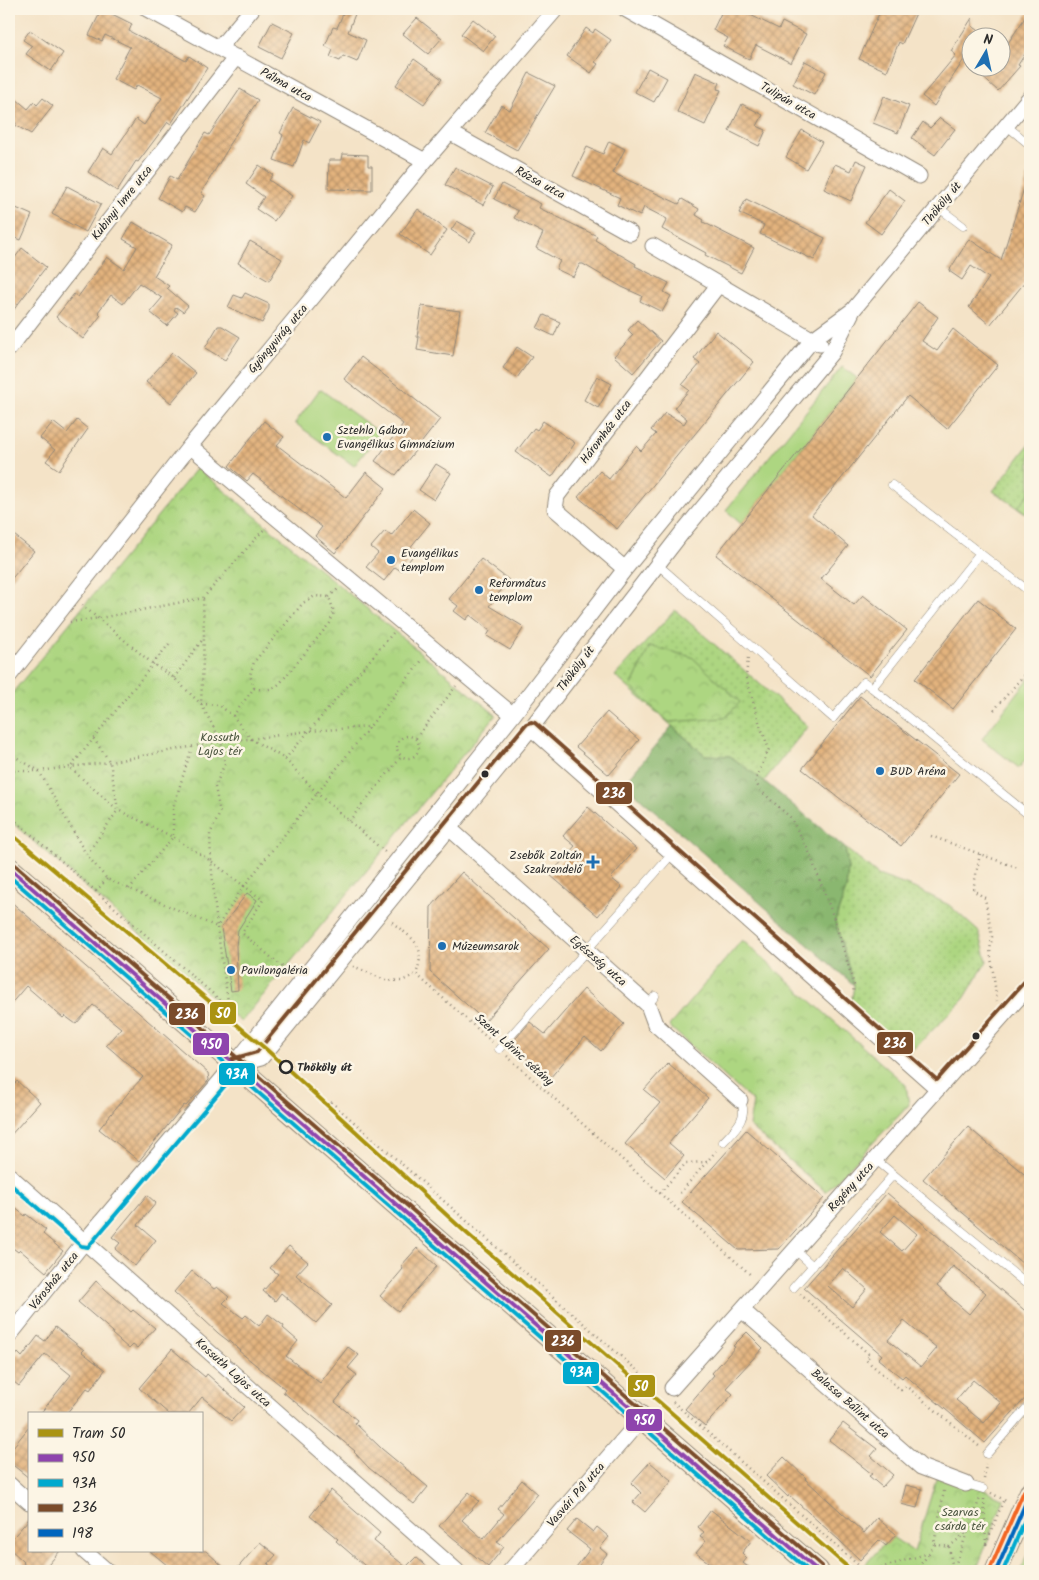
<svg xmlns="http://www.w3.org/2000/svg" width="1039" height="1580" font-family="Kalam,sans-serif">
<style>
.grass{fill:url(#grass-dots);stroke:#6c8056}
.forest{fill:url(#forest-crowns);stroke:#5a714d}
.park{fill:url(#park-crowns);stroke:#6c8056}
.garden{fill:#add681;stroke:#6c8056}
.building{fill:url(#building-cross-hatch);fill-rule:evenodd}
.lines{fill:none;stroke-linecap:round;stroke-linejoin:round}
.lane-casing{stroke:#908779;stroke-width:9}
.street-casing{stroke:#908779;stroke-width:17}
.secondary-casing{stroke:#908779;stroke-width:23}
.path{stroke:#908779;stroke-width:2.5;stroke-dasharray:1 4;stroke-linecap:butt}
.lane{stroke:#fff;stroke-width:8}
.street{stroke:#fff;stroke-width:15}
.secondary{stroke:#fde5c5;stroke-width:21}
.bus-1-casing{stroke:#fcf5e5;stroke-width:8}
.bus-2-casing{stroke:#fcf5e5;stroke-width:8}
.bus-3-casing{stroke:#fcf5e5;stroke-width:8}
.bus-4-casing{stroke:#fcf5e5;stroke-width:8}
.bus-5-casing{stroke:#fcf5e5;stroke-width:8}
.bus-1{stroke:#8e44ad;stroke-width:4}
.bus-2{stroke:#00a9ce;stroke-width:4}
.bus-3{stroke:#7a4b2a;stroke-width:4}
.bus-4{stroke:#0065bd;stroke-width:4}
.bus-5{stroke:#f26522;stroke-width:4}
.tram-1-casing{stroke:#fcf5e5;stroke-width:8}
.tram-1{stroke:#aa9311;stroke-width:4}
.poi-dot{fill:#1f6fb2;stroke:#fcf5e5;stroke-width:2}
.bus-dot{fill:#2b2b2b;stroke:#fcf5e5;stroke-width:2}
.stop-dot{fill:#fcf5e5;stroke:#2b2b2b;stroke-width:2.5}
.labels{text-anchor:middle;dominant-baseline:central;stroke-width:5;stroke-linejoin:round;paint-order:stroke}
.street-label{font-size:12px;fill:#2b2b2b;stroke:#fcf5e5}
.poi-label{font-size:12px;fill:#2b2b2b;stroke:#fcf5e5;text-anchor:start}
.park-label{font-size:12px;fill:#4c5640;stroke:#fcf5e5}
.stop-label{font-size:12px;font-weight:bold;fill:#2b2b2b;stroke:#fcf5e5;text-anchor:start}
.line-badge{stroke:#fcf5e5;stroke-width:2}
.badge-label{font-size:14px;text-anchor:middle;font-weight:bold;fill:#fff}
</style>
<defs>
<pattern id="grass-dots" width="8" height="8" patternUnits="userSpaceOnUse" patternTransform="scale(1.25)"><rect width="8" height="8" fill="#add681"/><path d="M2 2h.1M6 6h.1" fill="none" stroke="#95b870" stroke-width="1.8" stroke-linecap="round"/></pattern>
<pattern id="forest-crowns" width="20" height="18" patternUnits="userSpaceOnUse" patternTransform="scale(1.25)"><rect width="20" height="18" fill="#8ab76f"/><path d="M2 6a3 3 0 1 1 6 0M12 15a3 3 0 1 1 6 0" fill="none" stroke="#71955b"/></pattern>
<pattern id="park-crowns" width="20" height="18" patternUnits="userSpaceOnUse" patternTransform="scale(1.25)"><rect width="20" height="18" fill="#add681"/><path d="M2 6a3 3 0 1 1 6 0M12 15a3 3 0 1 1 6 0" fill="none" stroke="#95b870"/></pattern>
<pattern id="building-cross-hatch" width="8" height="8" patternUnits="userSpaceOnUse" patternTransform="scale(1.25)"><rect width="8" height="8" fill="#e3b37e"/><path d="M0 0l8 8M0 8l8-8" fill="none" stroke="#b89267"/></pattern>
</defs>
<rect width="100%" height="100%" fill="#fcf5e5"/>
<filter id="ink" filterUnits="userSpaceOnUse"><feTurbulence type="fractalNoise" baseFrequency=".02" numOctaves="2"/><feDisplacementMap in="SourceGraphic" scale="10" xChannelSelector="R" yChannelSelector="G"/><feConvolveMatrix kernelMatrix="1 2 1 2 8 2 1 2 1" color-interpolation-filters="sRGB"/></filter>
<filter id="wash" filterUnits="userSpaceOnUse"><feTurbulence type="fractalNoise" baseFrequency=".0096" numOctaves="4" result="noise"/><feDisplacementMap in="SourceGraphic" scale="20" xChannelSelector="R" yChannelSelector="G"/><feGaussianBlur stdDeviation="1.12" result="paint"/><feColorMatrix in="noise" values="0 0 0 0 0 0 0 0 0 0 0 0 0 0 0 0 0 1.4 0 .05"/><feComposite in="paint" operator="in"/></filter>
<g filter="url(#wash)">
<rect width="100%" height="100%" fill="#f4e3c7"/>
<!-- grass -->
<path class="grass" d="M1030,443V516L993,491Z
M675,610L808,726L764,781L730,756L705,755L615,676Z
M845,848L878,875L919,890L949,905L979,932L987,961L964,999L904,1058L850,1010L854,985L835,921L846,889L848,869Z"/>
<!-- forest -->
<path class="forest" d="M672,726L705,755L730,756L764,781L845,848L848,869L846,889L835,921L854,985L624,784Z"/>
<!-- park -->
<path class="park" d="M197,468L496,715L241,1022L9,820V697Z
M650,646L692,657L740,702L725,718L669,722L631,687Z
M742,940L906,1085L909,1105L826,1192L749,1126L753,1102L669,1026Z
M938,1473L983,1489L1004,1499L976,1571H866L862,1568L891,1536L914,1552Z
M1030,1548V1571H1020Z"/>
<!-- garden -->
<path class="garden" d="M842,367L857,378L741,524L726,510Z
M320,389L380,433L354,466L295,423Z
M1030,492V516L1018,507Z
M1030,677V754L1019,768L982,739Z"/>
<g id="blocks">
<!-- building -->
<path class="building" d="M102,9L132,24L129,31L186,61L189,56L207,68L171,124L168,122L138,162L136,161L117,191L88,172L103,148L112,154L136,119L144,125L162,98L137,85L134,90L113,79L130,47L105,35L102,41L89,35Z
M345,9L355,14L348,32L366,40L357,62L343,56L340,61L330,57L333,50L325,46L333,27L337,28Z
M723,9H738L779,29L782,22L806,34L791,63L756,45L749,59L723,46L728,38L713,30Z
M881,9H918L902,44L899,42L887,71L859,59Z
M1030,10V46L1018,65L1020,66L998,91L979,74L985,68H1002V52Z
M417,18L442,38L428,54L403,34Z
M972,18V26L990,38H972V47L934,106L922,96L956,55L951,51Z
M473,19L495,36L483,51L461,34Z
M272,22L294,33L281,58L259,47Z
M586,28L593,33L595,29L611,40L595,62L598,64L591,73L567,56Z
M30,30L63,53L51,71L26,54L32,46L23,40Z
M414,59L442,79L424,104L396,85Z
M805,61L826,72L814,95L793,84Z
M648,68L667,78L654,102L635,92Z
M695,72L720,83L717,89L721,90L705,125L677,112Z
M529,73L555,86L517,150L485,133L501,105L510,110Z
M240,89L258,100L228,146L229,147L201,193L205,196L195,212L185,207L182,212L158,198L170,176L177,180L205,133L209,135Z
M9,93L28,109L34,102L37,105L43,98L53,106L31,134L15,125L16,123L9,118Z
M884,96L909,106L898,133L873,123Z
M742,104L763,115L757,126L766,130L759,146L729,131Z
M293,108L320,122L309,143L304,140L294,167L274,160L283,135L280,133Z
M940,118L955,129L935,155L912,138L923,122L930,128Z
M802,130L822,142L806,169L786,157Z
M609,141L625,149L613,173L679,204L682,199L699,209L696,215L704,220L703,222L754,248L741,273L705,255L706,253L662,229L667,219L644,207L640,216L617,205L620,198L573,176L587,147L603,154Z
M343,154L368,155V166H372V190L328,189L329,160H342Z
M856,160L867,165L851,201L824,189L835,164L851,171Z
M259,165L273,175L269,180L292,196L274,221L256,209L264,197L246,184Z
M455,167L493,187L483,205L445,185Z
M1028,176H1030V276L990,325L969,307L989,278L971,266L962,280L949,271L969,239L1001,260Z
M502,184L541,204L539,208L597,236L595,240L636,264L635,266L669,283L664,292L671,296L662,312L640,301L642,296L622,287L583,264H580L573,277L556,269L560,261L536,248L543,233L514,218L518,211L494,199Z
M67,186L101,204L86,232L52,214Z
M889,189L905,201L881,234L865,222Z
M746,199L825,238L814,260L760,234L764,225L739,213Z
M9,205L32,215L21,240L9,235Z
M418,209L447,230L430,255L400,234Z
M457,221L476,232L470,242L451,230Z
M133,222L172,245L154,276L169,286L167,288L188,306L183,312L176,307L174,310L178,313L167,326L150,312L162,298L139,283L123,304L111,295L98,312L101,315L83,339L56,317L74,294L78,297L107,257L124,269L137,247L123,239Z
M250,241L282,259L269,281L238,263Z
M22,248L46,267L9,316V266Z
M245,293L269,304V309L262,323L228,307L234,295L242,298Z
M918,302L938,317L922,341L937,351L953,329L998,365L947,429L908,396L812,515L848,546L821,579L854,605L863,595L907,630L870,676L716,555Z
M422,306L460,311L453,356L417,350L419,337H417Z
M544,315L560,322L554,336L537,328Z
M637,320L661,341L633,373L614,356L633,335L628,330Z
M218,326H222L240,337L225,360L205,348Z
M716,331L754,362L617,529L578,497L600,471L609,479L636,446L641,451L656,434L651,430L665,413L684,424L687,419L674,408L689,390L682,385L700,364L694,359Z
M517,347L532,357L517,378L503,368Z
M172,353L196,373L171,403L146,382Z
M361,357L440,419L396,475L375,461L403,424L344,379Z
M597,376L612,384L598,408L584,400Z
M77,420L88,429L59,470L46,461L55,450L40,438L53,422L67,433Z
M264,421L284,437L277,445L346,498L366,472L386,488L335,553L315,536L322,527L253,474L247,481L229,466Z
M543,421L575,443L552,477L516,452L534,428L537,430Z
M436,464L451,473L434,500L419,490Z
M413,509L430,523L409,549L415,553L401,571L395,567L384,581L366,567L378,553L371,547L385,531L391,536Z
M9,531L34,551L9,582Z
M481,559L509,580L489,606L524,627L510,650L487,636L490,631L470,615L466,620L454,611L458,606L449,599Z
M978,599L1016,629L953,709L915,679Z
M860,696L959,774L901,846L802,769Z
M607,712L639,740L609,775L576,747Z
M588,807L636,849L611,878L622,887L598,916L550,875L575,846L563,836Z
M462,872L549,949L485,1021L430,972L431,907Z
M247,893L257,900L238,930L236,946L238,990L231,991L221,928Z
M9,900L208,1073L209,1080L186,1106L184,1105L139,1161L99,1129L128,1093L143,1077L106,1045L121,1028L93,1005L76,1024L65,1016L63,1018L26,986L9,1006Z
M584,989L624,1024L601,1051L585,1037L550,1078L510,1045L530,1022L545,1034Z
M668,1063L708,1098L669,1143L684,1156L665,1178L625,1144L660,1103L644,1090Z
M17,1081L40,1102L9,1137V1090Z
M968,1127L1030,1179V1270L923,1179Z
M746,1130L824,1198L779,1249L738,1250L682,1202Z
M887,1193L1030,1315V1393L985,1443L905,1375L902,1378L878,1359L882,1355L804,1288ZM895,1215L917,1234L902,1251L880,1232ZM953,1266L986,1293L969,1314L937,1286ZM843,1268L867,1289L852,1307L828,1286ZM904,1321L937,1348L921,1367L888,1340ZM973,1380L1001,1403L984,1423L956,1400Z
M147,1195L156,1203L138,1225L156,1240L135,1266L115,1249L120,1243L112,1237Z
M9,1203L25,1216L26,1214L46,1230L43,1234L63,1251L46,1272L20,1250L18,1252L9,1245Z
M289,1246L308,1262L296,1275L332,1305L316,1323L281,1293L275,1301L263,1291L278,1274L270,1268Z
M417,1248L437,1266L398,1311L380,1296L403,1269L401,1266Z
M192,1271L214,1289L217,1287L229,1297L223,1303L243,1318L246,1315L259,1326L268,1314L284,1326L283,1328L298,1341L286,1356L320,1383L348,1347L359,1355L348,1368L357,1375L335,1402L357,1420L355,1423L382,1449L428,1487L414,1504L369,1468L354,1452L355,1451L283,1392L285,1389L239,1351L240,1350L218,1333L174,1292Z
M96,1281L131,1312L133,1310L155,1328L137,1348L133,1345L129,1349L112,1334L113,1332L78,1302Z
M55,1327L84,1350L82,1352L105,1370L90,1390L87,1388L66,1414H40L71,1375L45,1354L19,1386L9,1378V1364L18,1353L22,1357L38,1336L45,1341Z
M747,1332L763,1348L726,1388L733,1394L705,1426L685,1409L714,1375L712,1373L735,1347L733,1346Z
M172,1349L205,1377L207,1374L244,1407L231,1421L202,1397L188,1414H169L139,1388Z
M843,1423L877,1449L871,1456L893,1475L882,1487L869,1476L872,1474L829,1440Z
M29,1427V1478L9,1462V1452Z
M784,1457L806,1478L805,1479L864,1533L877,1518L896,1534L886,1546L879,1540L860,1560L839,1540L789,1495L788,1497L766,1476Z
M650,1462L672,1481L645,1512L633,1502L641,1493L631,1483Z
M522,1480L538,1494L497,1542L504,1547L488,1567L439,1526L469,1492L479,1501L462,1520L483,1539L504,1514L498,1509Z
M906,1485L922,1489L917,1508L901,1504Z
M331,1490L380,1533L374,1541L406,1567L416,1557L432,1571H371L336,1541L338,1539L310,1516Z
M711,1510L751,1541L742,1553L747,1558L743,1563L753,1571H720L696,1553L706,1541L700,1537L704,1532L698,1527Z
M29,1519V1551H60L43,1571H32L23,1563L24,1562L9,1548V1542Z
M577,1519L593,1532L597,1527L609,1537L600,1548L607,1554L594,1571H573L590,1549L567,1531Z
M260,1542L276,1555L268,1564L277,1571H235Z
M150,1551H206L228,1571H174Z"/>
</g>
</g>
<g filter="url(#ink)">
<use href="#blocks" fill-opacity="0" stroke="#908779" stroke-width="1"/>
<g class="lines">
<!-- lane casing -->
<g class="lane-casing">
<path id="lane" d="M1007,126L1030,145
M939,208L963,226
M892,485L1030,592
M657,564L833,718L864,682L872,688L979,554
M872,688L1030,816
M648,1005L655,996
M499,1049L673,853
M723,1142C734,1130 750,1117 740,1100
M876,1160L1030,1287
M795,1250L813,1266
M793,1288L893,1175
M987,1454L1030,1404
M966,1484L983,1489"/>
</g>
<!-- street casing -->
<g class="street-casing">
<path id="street" d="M147,9L425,161
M625,9L919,176
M220,47L252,9
M451,133L630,233
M653,246L820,344
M9,349L236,57
M190,446L513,715
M625,569L555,509L557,496L719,284
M9,676L190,446L425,161L556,9
M531,728L938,1089
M449,828L648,1005L655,1024L740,1100
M234,1065L261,1058L531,728L681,534L832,352L852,312
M9,1175L457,1571
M742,1310L921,1467L966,1484
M9,1336L85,1241L234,1065L513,715L625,569L813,339L853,310L1030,97
M672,1388L1030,985
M9,1484L29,1502
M84,1551L107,1571
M510,1571L642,1418"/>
</g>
<!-- secondary casing -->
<g class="secondary-casing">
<path id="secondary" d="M9,868L818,1571
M996,1571L1030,1493"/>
</g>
<!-- path -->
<path class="path" d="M329,597L339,588
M82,605L153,664L174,678L201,704L219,705L233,716L251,739L285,759L318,794L385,852
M70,622L100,618L203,598L266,527
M169,644L70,768L118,810L173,837L211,861L244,886L217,927L229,1008
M748,658L746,677L760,725L769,749L755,781L760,790L791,818L809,852L835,921L854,985L853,994
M174,678L203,639
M254,688C264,691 274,690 281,682L330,623L334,612L329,597
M254,688L250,675L254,662L303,603L315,596L329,597
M994,710L1030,668
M233,716L254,688
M397 747a11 11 0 1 1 22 0a11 11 0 1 1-22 0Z
M416,738L456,686
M9,753L39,771L86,854L107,879L217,927L211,861L210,834L220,813L215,787L225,763L221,741L201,704L204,638L203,598
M285,759L393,633
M9,771H39L110,762L221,741L251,739L308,731L368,727
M9,815L229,1008
M349,821L402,756
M931,836L1018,868
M87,854L118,810L110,762L93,738
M980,854L973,890L985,898L992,937L990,950L997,1001
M129,889L173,837V808L192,747
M96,891L107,879
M392,922C413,940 427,944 416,974L492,1042
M353,966L385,980L402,981L416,974
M290,973L242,933L263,900L244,886L423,659
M507,1056L752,1276
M331,1102L657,1388
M660,1193L686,1163L707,1162
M680,1193L716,1151
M800,1294L870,1355L866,1360L901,1390L906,1386L980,1447
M673,1402L865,1571
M984,1479L986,1464
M944,1491L934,1544L949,1547
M991,1493L1008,1502
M984,1499L986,1546
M986,1544L1004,1499
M949,1547L953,1570
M949,1547L967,1532
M871,1571L929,1553L934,1544
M915,1571L929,1554
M953,1571L980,1498"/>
<!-- lane -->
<use href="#lane" class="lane"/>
<!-- street -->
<use href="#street" class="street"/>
<!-- secondary -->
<use href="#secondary" class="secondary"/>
<!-- bus-1 casing -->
<g class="bus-1-casing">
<path id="bus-1" d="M9,868L818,1571"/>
</g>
<!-- bus-2 casing -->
<g class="bus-2-casing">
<path id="bus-2" d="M9,876L809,1571
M9,1183L81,1246L88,1247L239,1069
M1003,1571L1030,1508"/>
</g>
<!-- bus-3 casing -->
<g class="bus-3-casing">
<path id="bus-3" d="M13,863L822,1566
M232,1059L257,1052L526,724L531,722L535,723L937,1080L1025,981"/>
</g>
<!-- bus-4 casing -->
<g class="bus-4-casing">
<path id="bus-4" d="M996,1571L1030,1493"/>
</g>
<!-- bus-5 casing -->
<g class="bus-5-casing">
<path id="bus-5" d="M990,1569L1024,1491"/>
</g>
<!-- bus-1 -->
<use href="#bus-1" class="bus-1"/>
<!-- bus-2 -->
<use href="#bus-2" class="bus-2"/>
<!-- bus-3 -->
<use href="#bus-3" class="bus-3"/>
<!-- bus-4 -->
<use href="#bus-4" class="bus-4"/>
<!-- bus-5 -->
<use href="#bus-5" class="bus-5"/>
<!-- tram-1 casing -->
<g class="tram-1-casing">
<path id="tram-1" d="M9,832L267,1050L463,1230L852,1571"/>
</g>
<!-- tram-1 -->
<use href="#tram-1" class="tram-1"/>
</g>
</g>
<!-- markers -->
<g class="poi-dot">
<circle cx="327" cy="437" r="5"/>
<circle cx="391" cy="560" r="5"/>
<circle cx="479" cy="590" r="5"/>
<circle cx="880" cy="771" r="5"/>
<path d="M590.5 854.5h5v5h5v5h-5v5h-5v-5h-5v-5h5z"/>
<circle cx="442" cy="946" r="5"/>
<circle cx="231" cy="970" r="5"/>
</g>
<g class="bus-dot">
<circle cx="485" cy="774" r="4.5"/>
<circle cx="976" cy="1036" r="4.5"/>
</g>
<circle class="stop-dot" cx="286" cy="1067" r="6"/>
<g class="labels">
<!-- street labels -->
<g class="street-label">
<text transform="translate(286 85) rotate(29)">Pálma utca</text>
<text transform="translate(788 101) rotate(30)">Tulipán utca</text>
<text transform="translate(540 183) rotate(29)">Rózsa utca</text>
<text transform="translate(122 203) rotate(-52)">Kubinyi Imre utca</text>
<text transform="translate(942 204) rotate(-50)">Thököly út</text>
<text transform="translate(278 339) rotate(-50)">Gyöngyvirág utca</text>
<text transform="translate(606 432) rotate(-53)">Háromház utca</text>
<text transform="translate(576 669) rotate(-53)">Thököly út</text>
<text transform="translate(598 961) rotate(41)">Egészség utca</text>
<text transform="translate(514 1050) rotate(42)">Szent Lőrinc sétány</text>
<text transform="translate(851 1187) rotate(-48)">Regény utca</text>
<text transform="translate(54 1281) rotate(-51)">Városház utca</text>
<text transform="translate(233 1373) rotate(42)">Kossuth Lajos utca</text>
<text transform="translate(850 1404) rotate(41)">Balassa Bálint utca</text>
<text transform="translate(576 1495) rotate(-49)">Vasvári Pál utca</text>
</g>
<!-- poi labels -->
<g class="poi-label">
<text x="337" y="430">Sztehlo Gábor<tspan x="337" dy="14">Evangélikus Gimnázium</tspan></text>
<text x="401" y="553">Evangélikus<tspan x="401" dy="14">templom</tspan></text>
<text x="489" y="583">Református<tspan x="489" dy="14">templom</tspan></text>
<text x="890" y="771">BUD Aréna</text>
<text x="582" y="855" text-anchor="end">Zsebők Zoltán<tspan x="582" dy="14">Szakrendelő</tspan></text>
<text x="452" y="946">Múzeumsarok</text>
<text x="241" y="970">Pavilongaléria</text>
</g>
<!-- park labels -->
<g class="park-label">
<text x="220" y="737">Kossuth<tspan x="220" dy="14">Lajos tér</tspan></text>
<text x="960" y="1512">Szarvas<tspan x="960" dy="14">csárda tér</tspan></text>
</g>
<!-- stop labels -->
<g class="stop-label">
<text x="297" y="1067">Thököly út</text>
</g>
</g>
<g class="line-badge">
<rect x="595" y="781" width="38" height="24" rx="5" fill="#7a4b2a"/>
<rect x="209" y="1001" width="28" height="24" rx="5" fill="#aa9311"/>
<rect x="168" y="1002" width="38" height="24" rx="5" fill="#7a4b2a"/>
<rect x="876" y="1031" width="38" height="24" rx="5" fill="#7a4b2a"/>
<rect x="192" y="1032" width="38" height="24" rx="5" fill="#8e44ad"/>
<rect x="218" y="1062" width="38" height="24" rx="5" fill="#00a9ce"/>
<rect x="544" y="1329" width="38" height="24" rx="5" fill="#7a4b2a"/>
<rect x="562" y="1361" width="38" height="24" rx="5" fill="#00a9ce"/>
<rect x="627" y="1374" width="29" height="24" rx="5" fill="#aa9311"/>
<rect x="625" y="1408" width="38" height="24" rx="5" fill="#8e44ad"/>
</g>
<g class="badge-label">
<text x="614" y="798">236</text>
<text x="223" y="1018">50</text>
<text x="187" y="1019">236</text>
<text x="895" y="1048">236</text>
<text x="211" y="1049">950</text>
<text x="237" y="1079">93A</text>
<text x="563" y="1346">236</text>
<text x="581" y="1377">93A</text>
<text x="641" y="1391">50</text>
<text x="644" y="1425">950</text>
</g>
<!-- margin -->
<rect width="1039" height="1580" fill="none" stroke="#fcf5e5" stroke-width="30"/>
<!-- legend -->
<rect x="28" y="1412" width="175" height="140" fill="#fcf5e5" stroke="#a8a49b"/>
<rect x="38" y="1429" width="25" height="8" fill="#aa9311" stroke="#a8a49b"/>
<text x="72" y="1438" font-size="15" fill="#2b2b2b">Tram 50</text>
<rect x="38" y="1454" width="25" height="8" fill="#8e44ad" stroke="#a8a49b"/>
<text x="72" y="1462" font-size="15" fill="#2b2b2b">950</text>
<rect x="38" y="1479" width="25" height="8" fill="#00a9ce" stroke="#a8a49b"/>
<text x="72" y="1488" font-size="15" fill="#2b2b2b">93A</text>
<rect x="38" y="1504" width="25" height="8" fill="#7a4b2a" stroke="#a8a49b"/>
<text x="72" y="1512" font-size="15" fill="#2b2b2b">236</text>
<rect x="38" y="1529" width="25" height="8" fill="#0065bd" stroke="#a8a49b"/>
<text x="72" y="1538" font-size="15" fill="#2b2b2b">198</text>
<!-- north arrow -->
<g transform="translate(986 52) rotate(9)"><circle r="24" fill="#fcf5e5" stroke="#a8a49b"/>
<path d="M0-4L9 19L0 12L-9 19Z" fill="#1f6fb2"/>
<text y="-8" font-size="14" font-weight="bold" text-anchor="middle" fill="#2b2b2b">N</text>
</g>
</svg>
